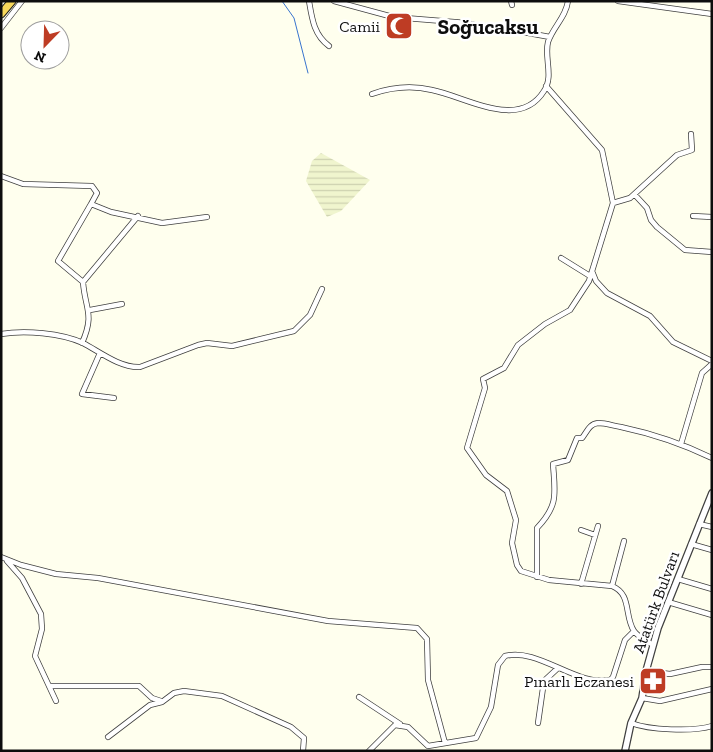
<svg xmlns="http://www.w3.org/2000/svg" width="713" height="752" font-family="'Zilla Slab',serif">
<style>
.farmland{fill:url(#farmland-rules)}
.lines{fill:none;stroke-linecap:round;stroke-linejoin:round}
.stream{stroke:#3874ce;stroke-width:1}
.minor-casing{stroke:#404040;stroke-width:6}
.tertiary-casing{stroke:#404040;stroke-width:8}
.trunk-casing{stroke:#1e1e1e;stroke-width:9}
.minor{stroke:#fff;stroke-width:4.5}
.tertiary{stroke:#fff;stroke-width:5.5}
.trunk{stroke:#f7d85c;stroke-width:7}
.labels{text-anchor:middle;dominant-baseline:central;stroke-width:5;stroke-linejoin:round;paint-order:stroke}
.poi-label{font-size:16px;fill:#0d0d0d;stroke:#fff;text-anchor:end}
.street-label{font-size:16px;fill:#0d0d0d;stroke:#fff}
.district-label{font-size:21px;font-weight:bold;fill:#0d0d0d;stroke:#fff}
</style>
<defs>
<pattern id="farmland-rules" width="6" height="5" patternUnits="userSpaceOnUse" patternTransform="scale(1.25)"><rect width="6" height="5" fill="#f0f5ce"/><path d="M0 2.5h6" fill="none" stroke="#cdd1b0"/></pattern>
</defs>
<rect width="100%" height="100%" fill="#ffe"/>
<!-- farmland -->
<path class="farmland" d="M321,153L370,180L341,211L327,217L306,181L312,161Z"/>
<g class="lines">
<!-- stream -->
<path class="stream" d="M282,1L294,18L308,73"/>
<!-- minor casing -->
<g class="minor-casing">
<path id="minor" d="M309,1C312,19 314,35 329,46
M334,1L393,17L467,23L493,30L517,31L550,37
M511,1L512,5
M618,1L712,14
M1,28L22,1
M546,86L602,150L613,203L589,281L570,310L545,324L518,345L504,368L483,379L485,388L467,448L486,475L507,491L516,520L512,543L517,565L521,571L549,580L612,586C632,594 624,616 634,631C638,637 647,641 653,645
M372,94C392,87 411,85 432,90C467,97 519,131 544,91C554,76 544,58 548,42C553,27 566,17 568,1
M1,176L23,184L92,186L97,193L91,204
M635,195L647,208L651,220L657,227L685,250L712,252
M613,203L630,198L677,155L692,150L691,134
M693,216L712,217
M561,258L590,276
M592,271L596,281L607,293L650,316L673,342L712,361
M83,282L58,261L91,204L111,212L162,223L207,217
M90,310L122,304
M1,334C25,330 61,333 83,343C100,352 120,368 140,367L198,345L207,343L232,346L294,331L310,315L322,289
M82,343C95,314 85,309 83,282L138,216
M100,353L82,394L114,398
M681,444L702,373L712,364
M699,524L712,527
M581,530L595,535
M691,544L712,550
M1,557L21,565L56,574L98,578L328,621L417,628L427,639L428,680L445,743
M7,561L22,578L41,614L42,629L35,656L56,701
M537,577V528C559,505 555,493 553,464L568,460L577,438H582C587,432 589,424 598,423C606,423 614,426 621,427C654,434 683,444 712,458
M678,579L712,589
M581,584L598,526
M612,586L624,541
M668,602L712,615
M646,671L670,674L702,667H712
M49,686H139L152,698L161,701
M359,697L400,724
M642,698L660,701L712,689
M538,723L544,681L558,668
M631,723C649,730 693,732 712,726
M108,737L150,705L162,702L174,693L184,691L222,696L291,727L304,738L303,751
M369,751L395,725L408,727L428,746L476,738L491,707L498,665L505,656C538,647 577,687 610,680L613,677L625,640L634,631"/>
</g>
<!-- tertiary casing -->
<g class="tertiary-casing">
<path id="tertiary" d="M625,751L631,723L642,698L646,671L658,628L712,493"/>
</g>
<!-- trunk casing -->
<g class="trunk-casing">
<path id="trunk" d="M1,14L12,1"/>
</g>
<!-- minor -->
<use href="#minor" class="minor"/>
<!-- tertiary -->
<use href="#tertiary" class="tertiary"/>
<!-- trunk -->
<use href="#trunk" class="trunk"/>
</g>
<!-- icons -->
<defs>
<g id="mosque-square" transform="scale(1.4375)"><rect x="-9" y="-9" width="18" height="18" rx="4" fill="#be3c24" stroke="#fff"/><path d="M3.5-4.9A6 6 0 1 0 3.5 4.9A5 5 0 1 1 3.5-4.9Z" fill="#fff"/></g>
<g id="pharmacy-square" transform="scale(1.4375)"><rect x="-9" y="-9" width="18" height="18" rx="4" fill="#be3c24" stroke="#fff"/><path d="M-2-6h4v4h4v4h-4v4h-4v-4h-4v-4h4Z" fill="#fff"/></g>
</defs>
<g fill-rule="evenodd">
<use href="#mosque-square" x="399" y="26"/>
<use href="#pharmacy-square" x="653" y="681"/>
</g>
<g class="labels">
<!-- poi labels -->
<g class="poi-label">
<text x="380" y="26">Camii</text>
<text x="634" y="681">Pınarlı Eczanesi</text>
</g>
<!-- street labels -->
<g class="street-label">
<text transform="translate(656 602) rotate(-70)">Atatürk Bulvarı</text>
</g>
<!-- district labels -->
<g class="district-label">
<text x="488" y="26">Soğucaksu</text>
</g>
</g>
<!-- border -->
<rect width="713" height="752" fill="none" stroke="#0d0d0d" stroke-width="5"/>
<!-- north arrow -->
<g transform="translate(45 45) rotate(203)"><circle r="24" fill="#ffffff" stroke="#9e9e9e"/>
<path d="M0-4L9 19L0 12L-9 19Z" fill="#be3c24"/>
<text y="-8" font-size="14" font-weight="bold" text-anchor="middle" fill="#0d0d0d">N</text>
</g>
</svg>
